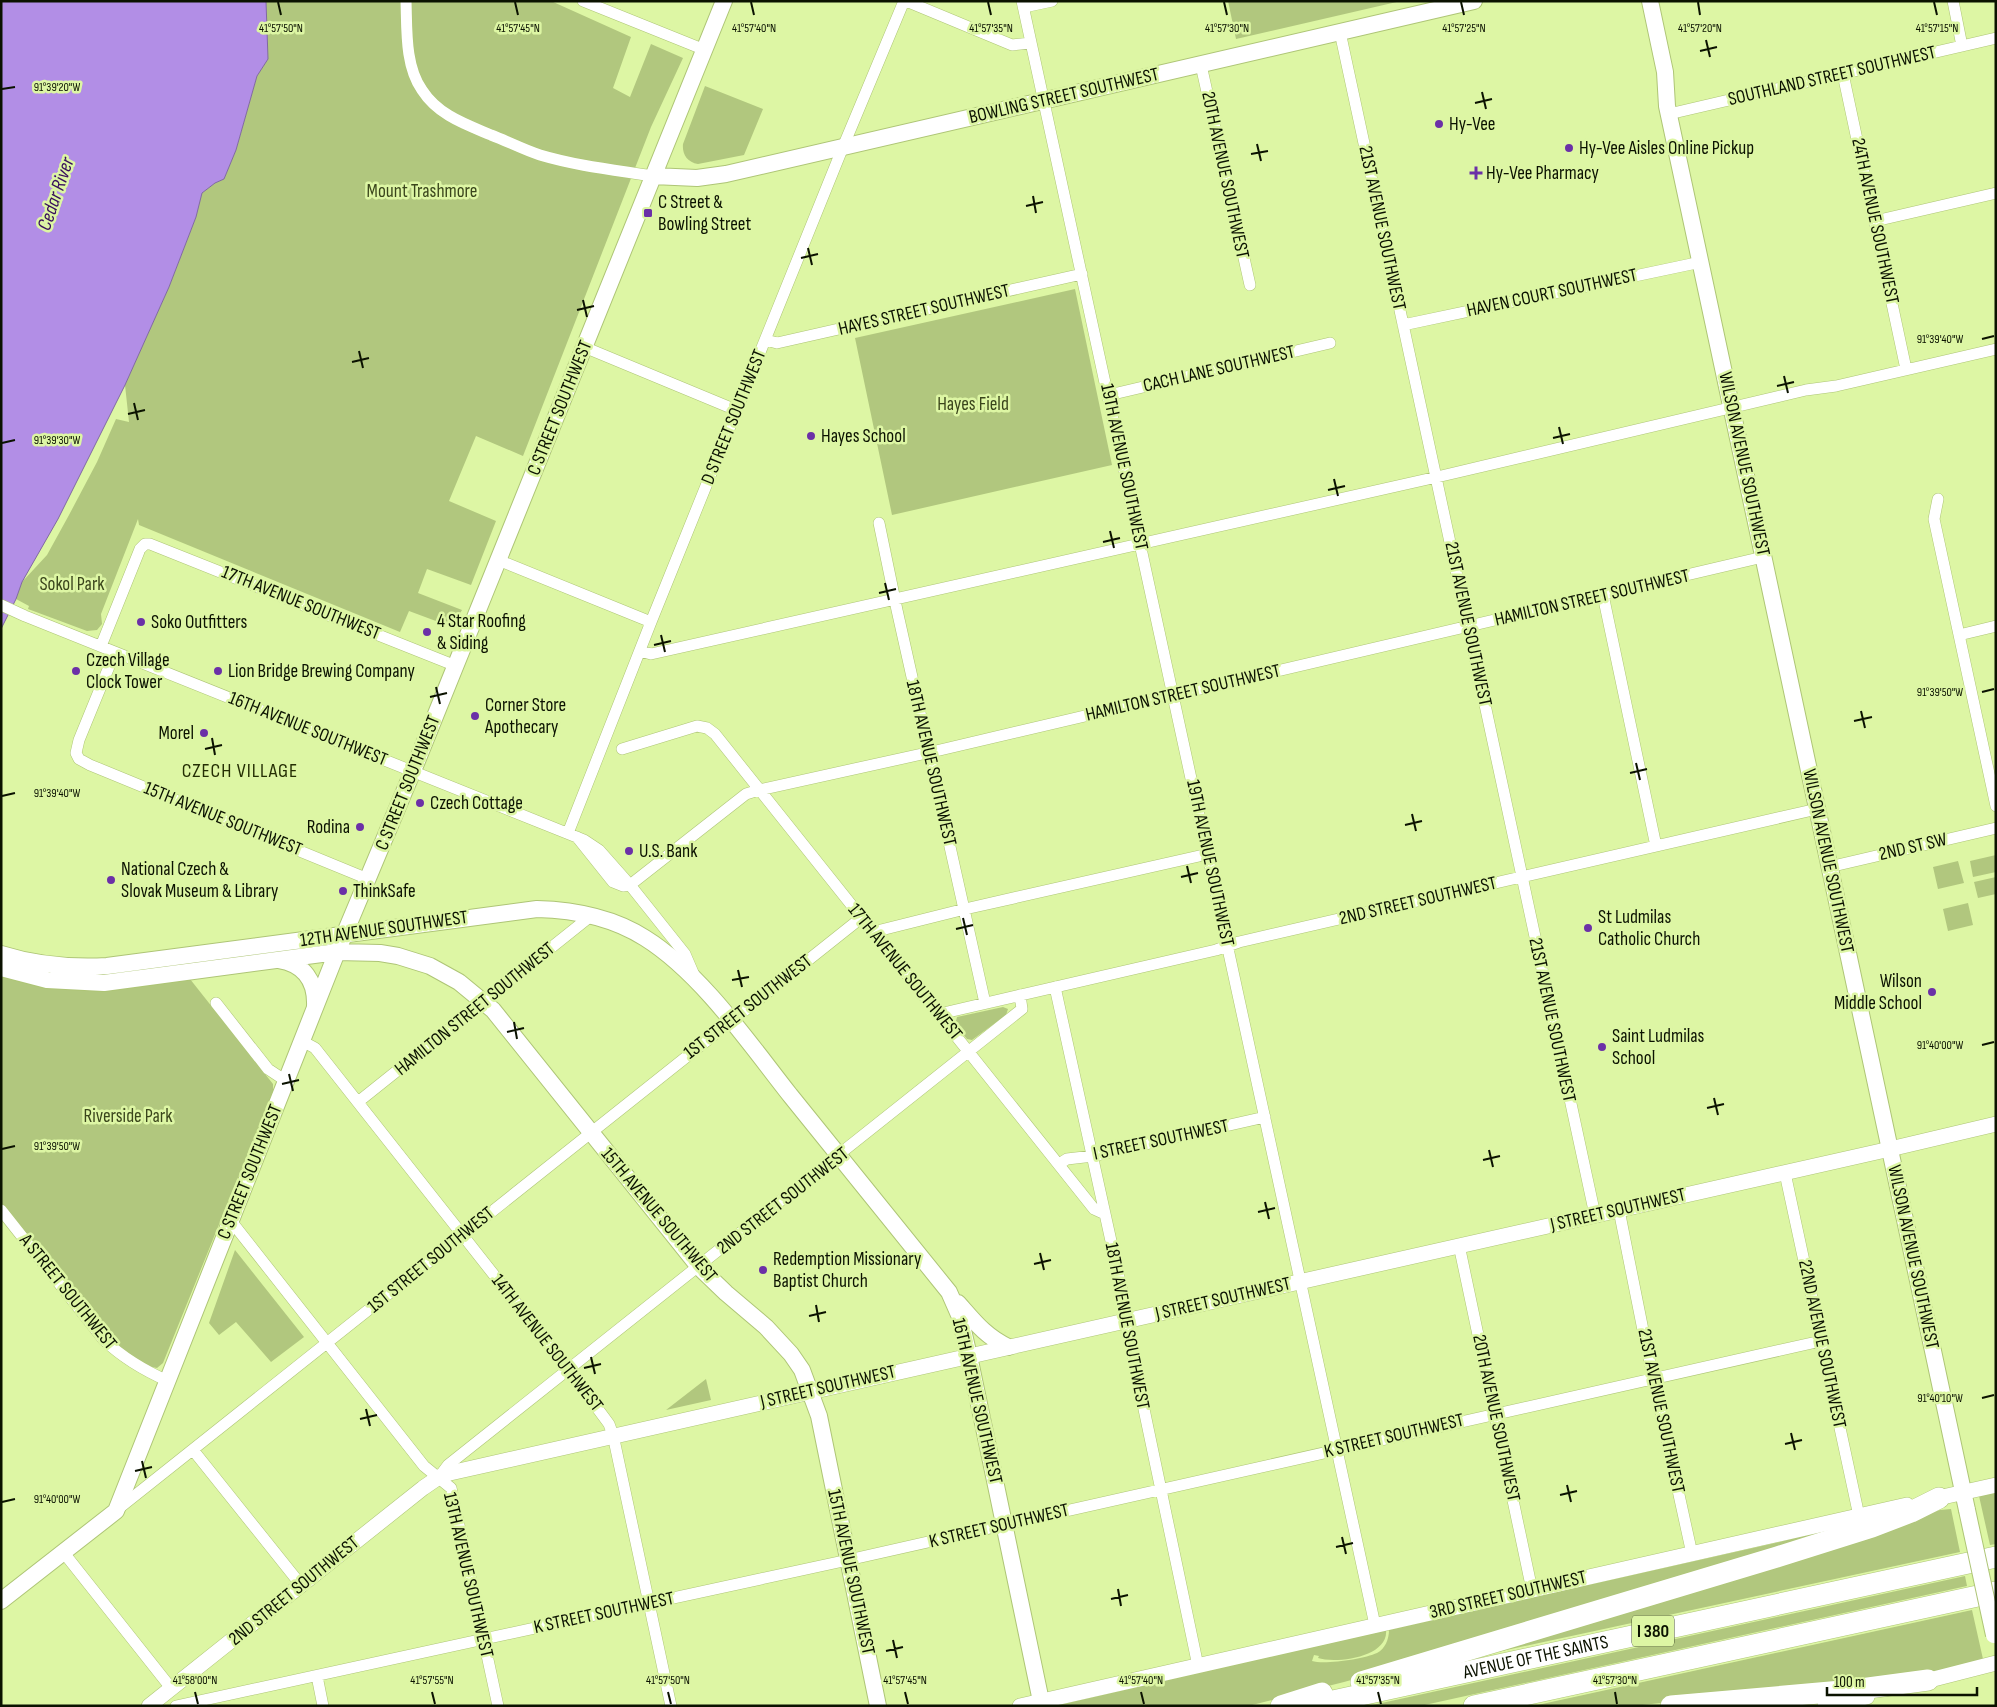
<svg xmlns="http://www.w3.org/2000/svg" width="1997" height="1707" font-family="'Sofia Sans Condensed',sans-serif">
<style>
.green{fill:#b1c77e}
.water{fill:#b28ee6;stroke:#8069a1}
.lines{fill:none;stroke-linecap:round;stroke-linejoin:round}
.minor-casing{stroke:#aec576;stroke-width:12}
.tertiary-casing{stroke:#aec576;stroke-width:16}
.secondary-casing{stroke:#aec576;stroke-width:18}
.motorway-casing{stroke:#aec576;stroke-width:22}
.minor{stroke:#fff;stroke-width:11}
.tertiary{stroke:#fff;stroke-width:15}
.secondary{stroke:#fff;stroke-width:16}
.motorway{stroke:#fff;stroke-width:21}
.secondary-bridge-casing{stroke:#aec576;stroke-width:18;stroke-linecap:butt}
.secondary-bridge{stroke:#fff;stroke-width:16}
.ticks{fill:none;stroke:#0b1200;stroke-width:2}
.poi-dot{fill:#6b30a7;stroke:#ddf6a4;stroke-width:2}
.labels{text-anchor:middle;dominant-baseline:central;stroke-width:5;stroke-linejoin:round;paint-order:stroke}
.shield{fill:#ddf6a4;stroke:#4a5631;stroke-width:1}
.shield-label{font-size:18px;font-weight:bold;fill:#0b1200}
.street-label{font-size:19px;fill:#0b1200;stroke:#ddf6a4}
.poi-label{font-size:19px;fill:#0b1200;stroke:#ddf6a4;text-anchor:start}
.park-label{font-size:19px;fill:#3a451c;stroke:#ddf6a4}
.water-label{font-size:20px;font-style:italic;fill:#370e5c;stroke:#ddf6a4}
.neighbourhood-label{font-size:20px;letter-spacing:1px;fill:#242e03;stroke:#ddf6a4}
.ticks-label{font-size:12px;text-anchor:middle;fill:#0b1200;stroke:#ddf6a4;stroke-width:5;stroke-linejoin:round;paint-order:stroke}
</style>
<rect width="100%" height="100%" fill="#ddf6a4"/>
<!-- green -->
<path class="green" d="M266,1H551L631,37L613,88L630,97L651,44L683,58L651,127L523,456L476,436L449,501L496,521L471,585L427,569L418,593L462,610L452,627L409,611L400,632L139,525L138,519L101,614L102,624L97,630L87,631L28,609L29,606L16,599L22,582L47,555L69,515L97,462L116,419L129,422L125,385L169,287L196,217L202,193L215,183L224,179L236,150L257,76L268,59Z
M1228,1H1401L1236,39Z
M705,86L763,109L744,155L698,164C687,162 682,154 683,144Z
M1075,289L1112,465L892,515L855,338Z
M1996,855V872L1973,877L1970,861Z
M1958,861L1964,883L1938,889L1933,867Z
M1996,877V894L1978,898L1974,882Z
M1968,903L1973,925L1948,931L1943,909Z
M1,976C23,981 46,987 69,989C110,993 150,985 190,979L273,1084V1091L163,1363L157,1368L147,1366L113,1344L1,1204Z
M1003,1007L1008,1009L1006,1015L972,1040L967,1039L955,1025L957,1017Z
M235,1250L304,1337L271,1362L236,1322L219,1335L209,1323Z
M706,1379L711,1400L666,1410Z
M1996,1491V1544L1990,1545L1979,1496Z
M1951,1509L1960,1552L1451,1662L1940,1510Z
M1860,1521L1420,1661L1344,1682L1248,1706H1055L1386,1630C1389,1657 1336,1664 1318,1658L1319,1656L1314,1655L1312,1661C1324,1665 1364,1659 1377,1653C1385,1649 1389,1639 1389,1630L1780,1542Z
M1965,1576L1967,1586L1420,1706H1368Z
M1972,1610L1983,1659L1927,1674L1633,1706H1533Z"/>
<!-- water -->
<path class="water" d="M1,1H266L268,59L257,76L236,150L224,179L215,183L202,193L196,217L169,287L125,385L58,519L22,582L16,599L1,629Z"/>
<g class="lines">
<!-- minor casing -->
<g class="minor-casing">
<path id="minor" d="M406,1C407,30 405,66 422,90C438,115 465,124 491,135C507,141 524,150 540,155C577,166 615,170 653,176
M583,1L705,50
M906,1L1012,45L1031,43
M1022,1L1375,1625
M1953,1L1962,46
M1024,7L1052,1
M1340,32L1595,1215
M1201,65L1250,285
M1843,74L1906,369
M1669,114L1996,38
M1875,221L1996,193
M1403,325L1701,262
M766,340L777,343L1082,274
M584,347L736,410
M1109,395L1330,343
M1938,499L1934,519L1996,806
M879,523L897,610L985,1003
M498,560L651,622
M1603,595L1656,846
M1,605L25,616L584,840L599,850L630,885L685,954L694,975
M1959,635L1996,626
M101,646L140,549L145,544H150L456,666
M640,651L651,654L1437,477L1806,390L1836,386L1996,349
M115,652L79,740L76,753L79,759L90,765L368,879
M622,749L697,726L707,728L715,734L1094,1209L1105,1214
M568,833L651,622L843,147L904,1
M577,837L613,882L623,886L630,885L746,794L759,790L940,750L1763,557
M1829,867L1996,828
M873,932L965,909L1208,854
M1055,987L1126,1309L1128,1333L1198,1666
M216,1003L268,1069L286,1081
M939,1014L1216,950L1239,942L1817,809
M302,1041L315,1048L569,1370L609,1424L613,1435L671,1706
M358,1102L592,915
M1059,1164L1067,1159L1093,1156L1265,1117
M1785,1173L1859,1516
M1,1210L104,1340C123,1358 143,1370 168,1381
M1619,1210L1644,1335L1692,1554
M231,1221L424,1466L451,1488L498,1706
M1459,1245L1532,1590
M193,1450L301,1585
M439,1477L448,1465L1022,1009L1020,995
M118,1509L861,918
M64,1553L171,1688
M317,1676L323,1706
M176,1706L848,1560L1821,1341"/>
</g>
<!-- tertiary casing -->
<g class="tertiary-casing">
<path id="tertiary" d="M1929,1500L1996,1485
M1918,1683L1996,1663
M149,1706L423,1488L439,1477L450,1473L1890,1149L1996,1124
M1020,1706L1907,1505
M1825,1706L1867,1697"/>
</g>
<!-- secondary casing -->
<g class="secondary-casing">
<path id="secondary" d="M1650,1L1665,72L1667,106L1967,1510
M653,176L697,178L726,174L1474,1
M1,954C36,965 70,968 107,966L537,909C575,910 612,917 645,938C701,973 749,1043 790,1095C843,1161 896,1227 949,1292L960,1317L969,1356L1042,1706
M279,960C304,964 316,981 315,1006
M1,968L47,980L104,983L337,952L380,953L398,956L430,966L459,982L493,1010L699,1267L726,1293L766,1327L791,1354L802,1370L819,1416L878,1706
M958,1303C974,1321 985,1336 1008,1347
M1,1601L116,1511L337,952L417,761L724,1"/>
</g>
<!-- motorway casing -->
<g class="motorway-casing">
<g id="motorway">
<path d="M1361,1682L1777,1557L1872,1527L1911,1512L1939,1498"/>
<path d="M1281,1706L1322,1693"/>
<path id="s1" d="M1310,1706L1996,1557"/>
<path d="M1474,1706L1996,1592"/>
<path d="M1671,1706L1853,1690L1928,1680"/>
</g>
</g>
<!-- minor -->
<use href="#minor" class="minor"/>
<!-- tertiary -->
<use href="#tertiary" class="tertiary"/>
<!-- secondary -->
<use href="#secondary" class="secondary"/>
<!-- motorway -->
<use href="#motorway" class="motorway"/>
<!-- secondary-bridge casing -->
<g class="secondary-bridge-casing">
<path id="secondary-bridge" d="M1967,1510L1994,1635"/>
</g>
<!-- secondary-bridge -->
<use href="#secondary-bridge" class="secondary-bridge"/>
</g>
<!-- ticks -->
<path class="ticks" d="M278,2L281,15M515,2L518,15M751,2L754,15M988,2L991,15M1224,2L1227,15M1461,2L1464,15M1698,2L1700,15M1934,2L1937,15M1706,40L1710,57M1700,51L1717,47M2,89L15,87M1482,92L1486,109M1475,103L1492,99M1257,144L1261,161M1251,154L1268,151M1033,196L1036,213M1026,206L1043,202M808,248L812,265M801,258L818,254M583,300L587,317M577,310L594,306M1982,339L1994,336M359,351L363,368M352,362L369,358M1784,376L1788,393M1777,386L1794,382M134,403L138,420M128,414L145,410M1559,427L1563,444M1553,438L1570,434M2,443L15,440M1334,479L1338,496M1328,490L1345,486M1110,531L1114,548M1103,542L1120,538M885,583L889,600M879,593L896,589M661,635L665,652M654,645L671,641M436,687L440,704M1982,692L1994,689M430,697L447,693M1861,711L1865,728M1854,721L1872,717M212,738L215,755M205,749L222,745M1636,763L1640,780M1630,773L1647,769M2,796L15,793M1412,814L1416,831M1405,825L1422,821M1187,866L1191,883M1181,877L1198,873M963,918L967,935M956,929L973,925M738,970L742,987M732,980L749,977M514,1022L517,1039M507,1032L524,1028M1982,1045L1994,1042M289,1074L293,1091M282,1084L299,1080M1714,1098L1718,1115M1707,1108L1724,1104M2,1149L15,1146M1489,1150L1493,1167M1483,1160L1500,1156M1265,1202L1269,1219M1258,1212L1275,1208M1040,1253L1044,1270M1034,1264L1051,1260M816,1305L819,1322M809,1316L826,1312M591,1357L595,1374M584,1368L601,1364M1982,1398L1994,1395M366,1409L370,1426M360,1419L377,1415M1791,1433L1795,1450M1785,1444L1802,1440M142,1461L146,1478M135,1471L152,1467M1567,1485L1571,1502M1560,1495L1577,1491M2,1502L15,1499M1342,1537L1346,1554M1336,1547L1353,1543M1118,1589L1121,1606M1111,1599L1128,1595M893,1640L897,1658M886,1651L903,1647M195,1692L198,1704M432,1692L435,1704M668,1692L671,1704M905,1692L908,1704M1141,1692L1144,1704M1378,1692L1381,1704M1615,1692L1617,1704"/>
<!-- markers -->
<g class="poi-dot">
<circle cx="1439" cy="124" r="5"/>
<circle cx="1569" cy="148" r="5"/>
<path d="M1473.5 165.5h5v5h5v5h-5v5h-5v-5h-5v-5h5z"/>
<rect x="643" y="208" width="10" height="10" rx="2.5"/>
<circle cx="811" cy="436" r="5"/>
<circle cx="141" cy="622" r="5"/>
<circle cx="427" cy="632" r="5"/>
<circle cx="76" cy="671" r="5"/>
<circle cx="218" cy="671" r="5"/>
<circle cx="475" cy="716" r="5"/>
<circle cx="204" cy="733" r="5"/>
<circle cx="420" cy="803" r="5"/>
<circle cx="360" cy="827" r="5"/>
<circle cx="629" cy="851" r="5"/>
<circle cx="111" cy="880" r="5"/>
<circle cx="343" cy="891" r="5"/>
<circle cx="1588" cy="928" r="5"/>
<circle cx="1932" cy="992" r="5"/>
<circle cx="1602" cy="1047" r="5"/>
<circle cx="763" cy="1270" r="5"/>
</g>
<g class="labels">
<!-- shield labels -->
<rect class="shield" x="1632" y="1615.5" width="42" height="31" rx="4"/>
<g class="shield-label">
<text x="1653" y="1631">I 380</text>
</g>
<!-- street labels -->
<g class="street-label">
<text transform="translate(1832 76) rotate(-13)">SOUTHLAND STREET SOUTHWEST</text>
<text transform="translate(1064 96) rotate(-13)">BOWLING STREET SOUTHWEST</text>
<text transform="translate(1225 175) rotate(78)">20TH AVENUE SOUTHWEST</text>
<text transform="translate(1875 221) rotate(78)">24TH AVENUE SOUTHWEST</text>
<text transform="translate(1382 228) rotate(78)">21ST AVENUE SOUTHWEST</text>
<text transform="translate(1552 293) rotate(-12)">HAVEN COURT SOUTHWEST</text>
<text transform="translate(924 310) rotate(-13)">HAYES STREET SOUTHWEST</text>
<text transform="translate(1219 369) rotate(-13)">CACH LANE SOUTHWEST</text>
<text transform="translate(560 408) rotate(-68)">C STREET SOUTHWEST</text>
<text transform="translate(734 417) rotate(-68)">D STREET SOUTHWEST</text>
<text transform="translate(1744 464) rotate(78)">WILSON AVENUE SOUTHWEST</text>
<text transform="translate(1124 467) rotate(78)">19TH AVENUE SOUTHWEST</text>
<text transform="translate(1592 598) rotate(-13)">HAMILTON STREET SOUTHWEST</text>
<text transform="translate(301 603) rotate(22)">17TH AVENUE SOUTHWEST</text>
<text transform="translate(1468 624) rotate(78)">21ST AVENUE SOUTHWEST</text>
<text transform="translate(1183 693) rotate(-13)">HAMILTON STREET SOUTHWEST</text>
<text transform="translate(308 729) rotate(22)">16TH AVENUE SOUTHWEST</text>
<text transform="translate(931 763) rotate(77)">18TH AVENUE SOUTHWEST</text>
<text transform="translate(408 783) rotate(-68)">C STREET SOUTHWEST</text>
<text transform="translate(223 819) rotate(22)">15TH AVENUE SOUTHWEST</text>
<text transform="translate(1913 847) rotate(-13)">2ND ST SW</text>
<text transform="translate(1828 861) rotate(78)">WILSON AVENUE SOUTHWEST</text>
<text transform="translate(1210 863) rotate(78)">19TH AVENUE SOUTHWEST</text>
<text transform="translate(1418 901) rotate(-13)">2ND STREET SOUTHWEST</text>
<text transform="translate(384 929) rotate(-8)">12TH AVENUE SOUTHWEST</text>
<text transform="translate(905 972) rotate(51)">17TH AVENUE SOUTHWEST</text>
<text transform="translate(748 1007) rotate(-38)">1ST STREET SOUTHWEST</text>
<text transform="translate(475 1009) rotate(-39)">HAMILTON STREET SOUTHWEST</text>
<text transform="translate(1552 1020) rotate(78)">21ST AVENUE SOUTHWEST</text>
<text transform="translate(1161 1140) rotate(-12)">I STREET SOUTHWEST</text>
<text transform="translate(250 1172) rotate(-68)">C STREET SOUTHWEST</text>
<text transform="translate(783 1201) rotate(-38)">2ND STREET SOUTHWEST</text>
<text transform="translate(1618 1210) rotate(-13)">J STREET SOUTHWEST</text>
<text transform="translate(659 1215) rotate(50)">15TH AVENUE SOUTHWEST</text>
<text transform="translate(1913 1257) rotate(78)">WILSON AVENUE SOUTHWEST</text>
<text transform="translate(431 1260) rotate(-39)">1ST STREET SOUTHWEST</text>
<text transform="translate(68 1292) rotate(51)">A STREET SOUTHWEST</text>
<text transform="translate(1223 1299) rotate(-13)">J STREET SOUTHWEST</text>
<text transform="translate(1127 1326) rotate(79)">18TH AVENUE SOUTHWEST</text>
<text transform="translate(547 1343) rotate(52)">14TH AVENUE SOUTHWEST</text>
<text transform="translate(1822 1344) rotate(78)">22ND AVENUE SOUTHWEST</text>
<text transform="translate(828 1387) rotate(-13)">J STREET SOUTHWEST</text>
<text transform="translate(977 1401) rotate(77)">16TH AVENUE SOUTHWEST</text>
<text transform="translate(1661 1411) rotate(78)">21ST AVENUE SOUTHWEST</text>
<text transform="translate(1496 1418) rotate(78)">20TH AVENUE SOUTHWEST</text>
<text transform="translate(1394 1436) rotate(-13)">K STREET SOUTHWEST</text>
<text transform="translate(999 1526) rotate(-13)">K STREET SOUTHWEST</text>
<text transform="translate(851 1572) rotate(78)">15TH AVENUE SOUTHWEST</text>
<text transform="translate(468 1575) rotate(77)">13TH AVENUE SOUTHWEST</text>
<text transform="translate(294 1591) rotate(-39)">2ND STREET SOUTHWEST</text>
<text transform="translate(1508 1595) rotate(-13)">3RD STREET SOUTHWEST</text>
<text transform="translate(604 1613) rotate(-12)">K STREET SOUTHWEST</text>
<text stroke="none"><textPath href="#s1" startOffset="231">AVENUE OF THE SAINTS</textPath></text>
</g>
<!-- poi labels -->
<g class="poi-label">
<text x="1449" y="124">Hy-Vee</text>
<text x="1579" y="148">Hy-Vee Aisles Online Pickup</text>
<text x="1486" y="173">Hy-Vee Pharmacy</text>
<text x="658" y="202">C Street &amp;<tspan x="658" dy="22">Bowling Street</tspan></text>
<text x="821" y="436">Hayes School</text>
<text x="437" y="621">4 Star Roofing<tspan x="437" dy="22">&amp; Siding</tspan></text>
<text x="151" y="622">Soko Outfitters</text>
<text x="86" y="660">Czech Village<tspan x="86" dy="22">Clock Tower</tspan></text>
<text x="228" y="671">Lion Bridge Brewing Company</text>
<text x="485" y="705">Corner Store<tspan x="485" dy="22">Apothecary</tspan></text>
<text x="194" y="733" text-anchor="end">Morel</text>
<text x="430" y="803">Czech Cottage</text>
<text x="350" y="827" text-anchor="end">Rodina</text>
<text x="639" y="851">U.S. Bank</text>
<text x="121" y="869">National Czech &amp;<tspan x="121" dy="22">Slovak Museum &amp; Library</tspan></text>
<text x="353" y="891">ThinkSafe</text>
<text x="1598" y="917">St Ludmilas<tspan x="1598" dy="22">Catholic Church</tspan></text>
<text x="1922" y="981" text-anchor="end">Wilson<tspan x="1922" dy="22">Middle School</tspan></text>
<text x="1612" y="1036">Saint Ludmilas<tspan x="1612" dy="22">School</tspan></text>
<text x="773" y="1259">Redemption Missionary<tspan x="773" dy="22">Baptist Church</tspan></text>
</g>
<!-- park labels -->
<g class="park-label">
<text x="422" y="191">Mount Trashmore</text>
<text x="973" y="404">Hayes Field</text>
<text x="72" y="584">Sokol Park</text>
<text x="128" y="1116">Riverside Park</text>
</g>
<!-- water labels -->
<g class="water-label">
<text transform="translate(56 194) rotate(-71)">Cedar River</text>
</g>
<!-- neighbourhood labels -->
<g class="neighbourhood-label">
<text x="240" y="771">CZECH VILLAGE</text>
</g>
</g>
<g class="ticks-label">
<text x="281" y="32">41°57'50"N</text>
<text x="518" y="32">41°57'45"N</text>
<text x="754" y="32">41°57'40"N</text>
<text x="991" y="32">41°57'35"N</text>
<text x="1227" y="32">41°57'30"N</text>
<text x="1464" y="32">41°57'25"N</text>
<text x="1700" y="32">41°57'20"N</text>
<text x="1937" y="32">41°57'15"N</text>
<text x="57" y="91">91°39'20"W</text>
<text x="1940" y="343">91°39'40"W</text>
<text x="57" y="444">91°39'30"W</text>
<text x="1940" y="696">91°39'50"W</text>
<text x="57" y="797">91°39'40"W</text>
<text x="1940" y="1049">91°40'00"W</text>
<text x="57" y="1150">91°39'50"W</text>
<text x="1940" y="1402">91°40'10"W</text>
<text x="57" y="1503">91°40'00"W</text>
<text x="195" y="1684">41°58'00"N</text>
<text x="432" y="1684">41°57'55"N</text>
<text x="668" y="1684">41°57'50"N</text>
<text x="905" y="1684">41°57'45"N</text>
<text x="1141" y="1684">41°57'40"N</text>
<text x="1378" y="1684">41°57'35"N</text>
<text x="1615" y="1684">41°57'30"N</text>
</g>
<!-- border -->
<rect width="1997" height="1707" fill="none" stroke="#0b1200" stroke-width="5"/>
<!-- scale -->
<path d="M1827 1687v8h150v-8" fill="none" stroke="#0b1200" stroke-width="2.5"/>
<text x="1834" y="1687" font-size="15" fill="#0b1200" stroke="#ddf6a4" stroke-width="4" paint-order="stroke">100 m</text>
</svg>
